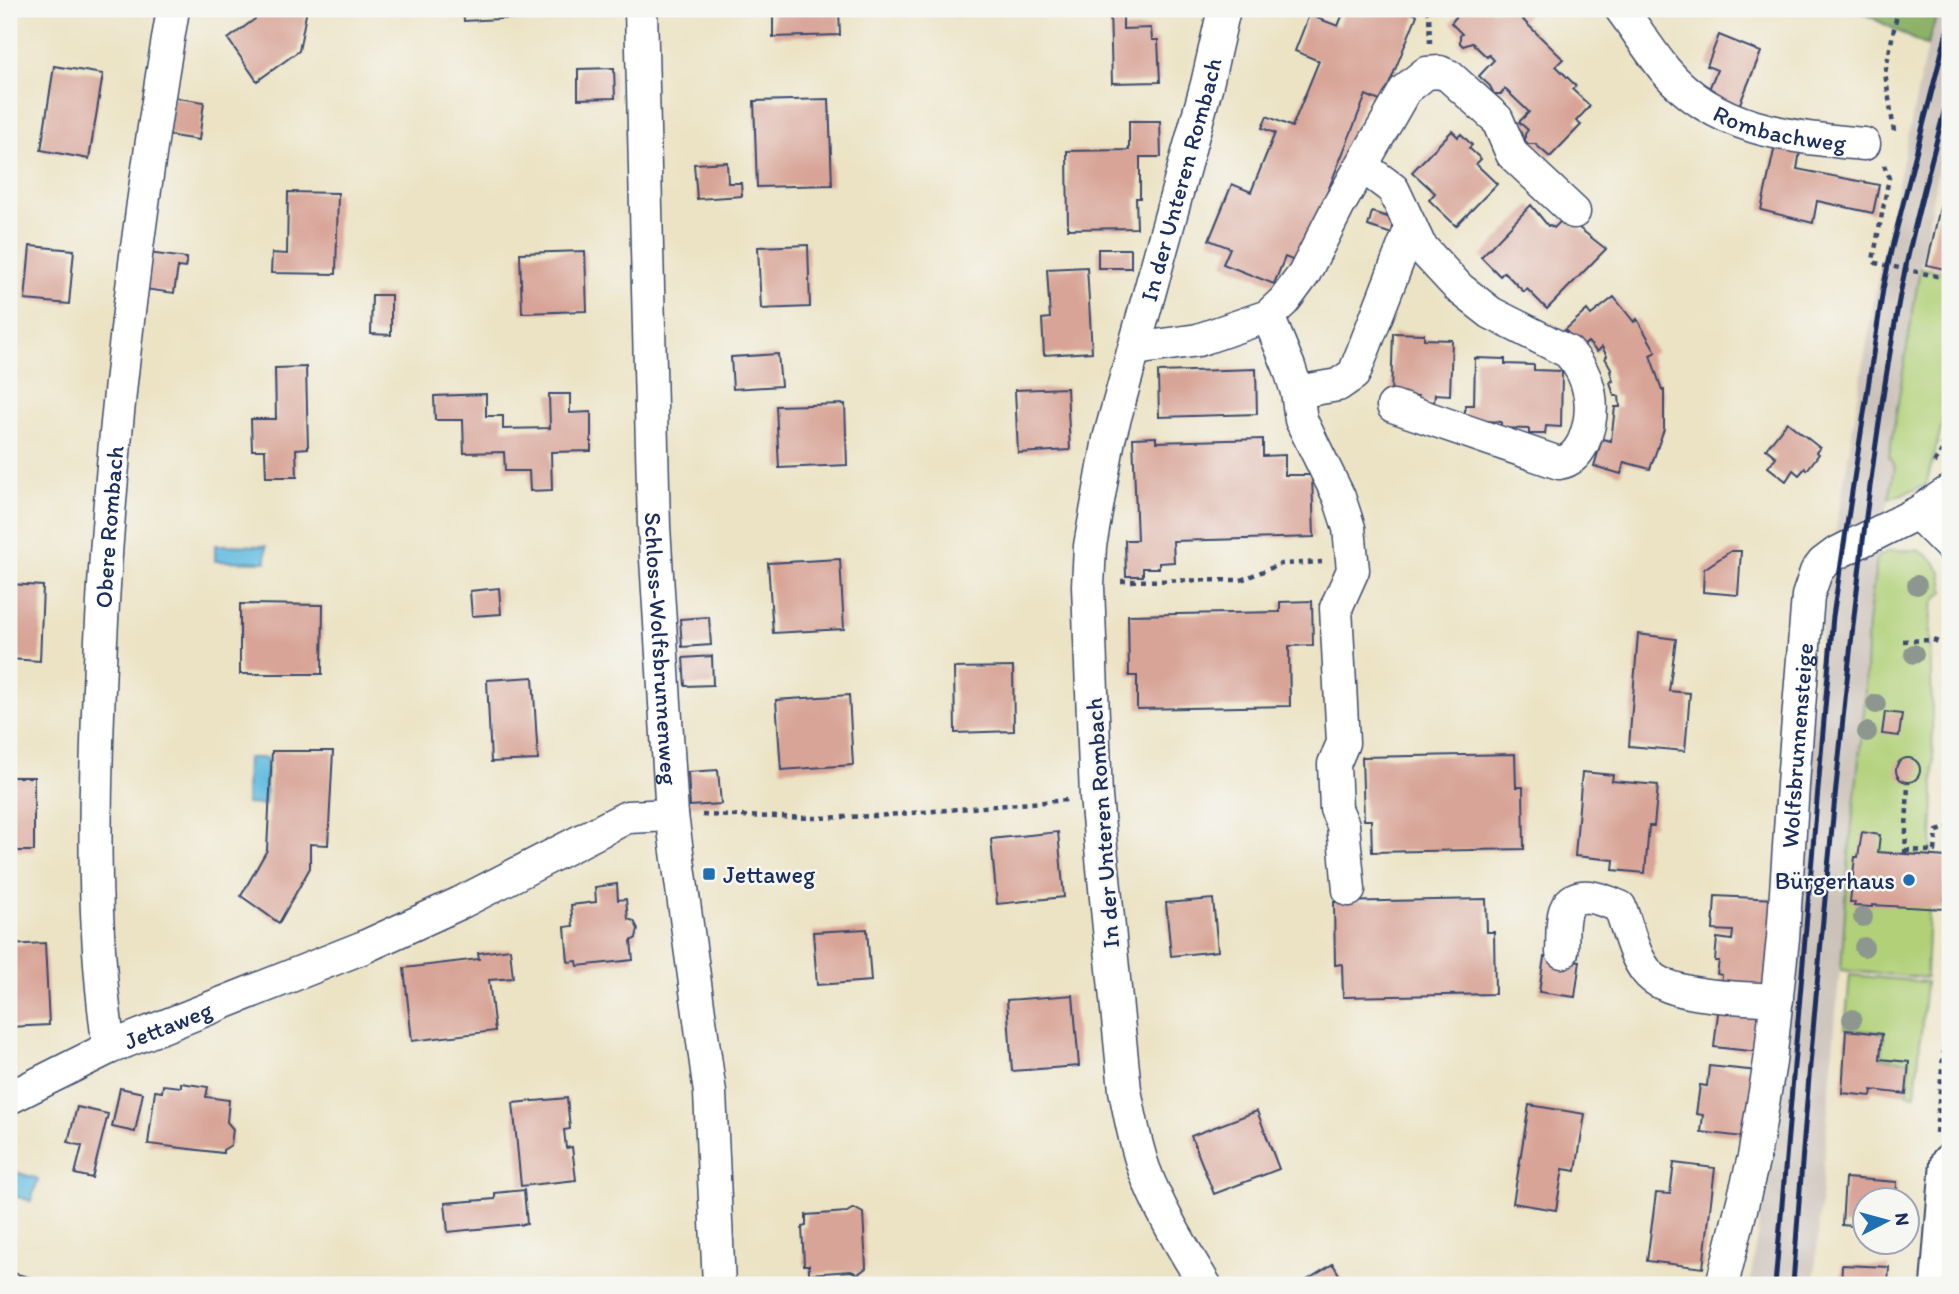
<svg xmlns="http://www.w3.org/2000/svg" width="1959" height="1294" font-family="Itim,sans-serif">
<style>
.industrial{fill:#ccc2b9}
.green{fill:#b1d078;stroke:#66806b;stroke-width:2}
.forest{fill:#8cb268;stroke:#547063;stroke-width:2}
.water{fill:#63bce0;stroke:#3f769f;stroke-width:2}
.building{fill:#d8a497}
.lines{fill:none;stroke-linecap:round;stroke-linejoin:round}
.minor-casing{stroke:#3a4a6d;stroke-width:35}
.major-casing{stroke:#3a4a6d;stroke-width:42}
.path{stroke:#3a4a6d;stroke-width:4.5;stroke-dasharray:5 5;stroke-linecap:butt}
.minor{stroke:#fff;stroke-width:32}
.major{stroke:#fff;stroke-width:38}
.rail{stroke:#1b2f5e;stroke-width:5}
.tree{fill:#8d968f}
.poi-dot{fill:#1f6fb2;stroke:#f6f6f2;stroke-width:2.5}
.labels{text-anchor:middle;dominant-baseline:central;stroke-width:5;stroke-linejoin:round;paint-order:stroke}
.street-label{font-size:24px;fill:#1b2f5e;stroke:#f6f6f2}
.poi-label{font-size:24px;fill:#1b2f5e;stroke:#f6f6f2;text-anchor:start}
</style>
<rect width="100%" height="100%" fill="#f6f6f2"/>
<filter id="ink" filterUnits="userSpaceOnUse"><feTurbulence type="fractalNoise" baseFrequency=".0143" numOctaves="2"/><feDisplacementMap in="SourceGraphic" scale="14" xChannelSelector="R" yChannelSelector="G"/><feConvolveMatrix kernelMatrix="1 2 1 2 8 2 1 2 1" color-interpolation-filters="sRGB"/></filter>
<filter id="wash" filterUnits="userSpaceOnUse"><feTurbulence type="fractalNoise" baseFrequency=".00686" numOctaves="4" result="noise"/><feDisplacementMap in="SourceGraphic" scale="28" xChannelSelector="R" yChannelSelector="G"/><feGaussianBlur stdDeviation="1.57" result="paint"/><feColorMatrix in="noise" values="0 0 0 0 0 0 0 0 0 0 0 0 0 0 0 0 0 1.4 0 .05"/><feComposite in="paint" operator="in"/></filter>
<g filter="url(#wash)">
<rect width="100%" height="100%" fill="#ece3c4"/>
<!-- industrial -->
<path class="industrial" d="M1939,9H1950V117L1938,166L1889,457L1895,468L1877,558L1868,623L1864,711L1849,854L1814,1285H1750L1779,1080L1816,671L1834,542L1876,288L1927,46Z"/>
<!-- green -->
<path class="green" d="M1920,268L1950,273V396L1926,485L1889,499L1895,468L1889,457Z
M1917,550C1935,557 1944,572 1944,592C1930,600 1931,615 1930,630L1934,797L1926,978L1841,970L1849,854L1864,711L1868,623L1877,558L1889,551Z
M1850,975L1926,982L1915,1095L1907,1094L1910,1061L1881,1058L1884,1033L1845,1029Z"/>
<!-- forest -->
<path class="forest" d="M1855,9H1939L1927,46Z"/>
<!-- water -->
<path class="water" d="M215,545L266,546V562L215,561Z
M247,758H267L265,805L246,804Z
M9,1170L38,1179L31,1201L9,1194Z"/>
<g id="blocks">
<!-- building -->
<path class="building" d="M257,9H307L299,51L257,81L228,39L255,19Z
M463,9H570L571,15L464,21Z
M839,9L840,35L773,37V10Z
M1110,9H1123V29L1151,28L1152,40H1158L1160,82L1112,83Z
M1345,9H1402L1417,15L1382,102L1366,95L1299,263L1285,257L1274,284L1223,264L1230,248L1209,240L1232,184L1251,192L1275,133L1262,128L1267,116L1292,127L1319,61L1295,51L1309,15L1338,26Z
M1461,9H1526L1530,12L1523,20L1563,59L1556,66L1576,86L1572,89L1590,106L1576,121L1581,125L1550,157L1535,144H1528L1525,141V134L1528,130L1519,122L1529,112L1505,89L1501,94H1494L1490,86L1479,76L1494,60L1489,55L1487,57L1472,43L1463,46L1460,43V36L1462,34L1451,23L1462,10Z
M1719,35L1761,52L1739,106L1707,94L1717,70L1707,66Z
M54,66L103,74L89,159L41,150Z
M614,68L615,98L578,99V69Z
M172,97L204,102L199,140L166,135Z
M829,99L832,185L757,187L754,101Z
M1129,121H1160L1161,157H1140V198H1136L1137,228L1068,229L1067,151L1129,150Z
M1452,131L1458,137L1461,134L1472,145L1469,148L1481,159L1476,164L1497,184L1456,226L1429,200L1435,193L1412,172Z
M1776,141L1801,146L1797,169L1879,185L1873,213L1817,201L1813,223L1761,210Z
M727,162L728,183H741L742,196L697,199L694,164Z
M1949,167H1950V270L1927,265Z
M288,192L338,193L336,274L271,273L272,253L287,254Z
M1531,205L1548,226L1550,225L1554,228L1565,217L1606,249L1547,309L1527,289L1524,292L1504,272L1500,276L1481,257Z
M1372,212L1397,220L1392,234L1368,226Z
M808,245L810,307L761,309L758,247Z
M30,246L74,250L69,304L25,300Z
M1098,249H1131V268H1098Z
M585,251L587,311L522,313L520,253Z
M148,253L187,258L185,268L178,267L174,293L144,289Z
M1087,267L1092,352L1044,355L1042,319L1050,318L1047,269Z
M372,295H391V335L371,334Z
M1614,297L1634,322L1637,319L1656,352L1650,355L1662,390H1664V429L1650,469L1624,462L1621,474L1594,466L1602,439L1611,441L1615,407H1620L1619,396H1614L1610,382L1613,381L1610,371L1612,370L1605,358L1607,356L1602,347L1597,352L1588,342L1581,348L1565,330L1587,310L1591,315Z
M1393,333L1424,334V339L1452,340L1450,395L1435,394L1434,403L1418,402V396L1391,395Z
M778,354L781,386L733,389L731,357Z
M1475,358L1505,359V364L1534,365V370L1562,371L1561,427L1546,426L1545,434H1529V429L1501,428V422L1487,421V425L1465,424V405H1474Z
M306,367L308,448L296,449L297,477H266L265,450H252L251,419H276L275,368Z
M1256,369L1257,414L1159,417L1158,372Z
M1067,388L1070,450L1018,453L1015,390Z
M486,394V416H503V429L550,428L549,394H570V413L591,412V451L551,452L552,490L530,491L529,471H505L504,452L464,453L463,420H435L434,396Z
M845,404L847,465L779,468L776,406Z
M1787,422L1820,448L1816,452L1819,454L1807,470L1805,468L1799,475L1793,470L1786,481L1768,467L1776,457L1766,449Z
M1156,437V442L1263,439V456L1285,455V475H1312L1314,537L1173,541L1174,562L1159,563V568H1143V576H1126L1125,540H1137L1133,438Z
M1731,551H1741L1738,595L1703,592L1704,569Z
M840,559L844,629L773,633L768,563Z
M9,584L43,586L40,661L9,659Z
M499,588L501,614L472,616L470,591Z
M1312,601L1313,645L1289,646L1290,706L1137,709V676H1129L1128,615L1280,612V602Z
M240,604L323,605L322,674H240Z
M709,617L711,645L682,647L680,619Z
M1638,634L1676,639L1669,691L1690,693L1685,751L1629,746Z
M712,656L713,685L685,686L683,658Z
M1013,667L1014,731L955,733L954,668Z
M533,677L538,760L491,762L487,680Z
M849,695L853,765L781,770L776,700Z
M1885,712L1902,714L1899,736L1882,734Z
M272,751H333L328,845L310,844V868L279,923L241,896L267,850Z
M1515,754L1516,787H1523L1524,849L1372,852L1371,820H1364L1362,757Z
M1896 770a12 12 0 1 1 24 0a12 12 0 1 1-24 0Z
M718,770L721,804L690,806L688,772Z
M1582,772L1613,775L1612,781L1658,785L1654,826H1649L1645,873L1613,870L1614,860L1575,856Z
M9,777H34V851H9Z
M1058,832L1064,897L997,904L991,839Z
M1862,832L1880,835L1878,852L1947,857L1944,909L1872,905V907L1854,906L1855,902H1850L1855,857H1858Z
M617,884L618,900L626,899L628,919L634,921L638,929L636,938L631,941L633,960L578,966L577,961L568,962L565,927L573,926L571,905L596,902L595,887Z
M1715,896L1776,899L1766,997L1721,992L1722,975L1717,974L1719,961H1715L1717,938L1732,940L1733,931L1713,930Z
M1213,899L1218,951L1171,956L1166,903Z
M1486,899L1487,932H1494L1495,994L1343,997L1342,964L1335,965L1334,902Z
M867,929L871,981L817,985L813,932Z
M45,943L49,1025L9,1027V945Z
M510,949L513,978L489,980L495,1031L412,1041L404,968L479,959L478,953Z
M1544,957L1580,961L1575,997L1539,992Z
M1073,995L1079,1066L1012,1071L1007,1000Z
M1719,1005L1763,1009L1759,1052L1714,1047Z
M1846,1030L1882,1034L1880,1059L1909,1062L1906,1094L1872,1090L1871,1096L1842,1093Z
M1709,1066L1758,1071L1751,1138L1701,1132L1703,1115L1696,1114L1700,1085L1707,1086Z
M181,1083L208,1087L206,1097L229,1100L227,1122L233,1129L231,1145L223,1150V1153L148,1144L155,1091L162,1092L163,1085L181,1087Z
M120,1088L143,1093L135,1132L112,1127Z
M567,1098L570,1129L564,1130L566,1148L572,1147L576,1180L521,1186L513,1103Z
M1529,1105L1585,1114L1576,1171L1563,1169L1556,1210L1513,1203Z
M77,1107L108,1114L92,1178L75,1174L82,1146L68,1142Z
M1257,1111L1279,1169L1214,1194L1191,1136Z
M1674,1163L1715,1168L1703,1268L1647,1261L1656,1193L1670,1194Z
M1845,1178L1897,1182L1896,1200H1864V1227L1842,1225Z
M524,1190L527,1224L448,1232L445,1203L495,1199V1193Z
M854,1208L863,1213L866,1268L858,1274L851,1271L809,1274V1265H804L802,1227L806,1226V1215L847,1212Z
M1333,1264L1345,1285H1299Z
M1842,1265L1889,1267L1888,1285H1841Z
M9,1272L44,1281L43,1285H9Z"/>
</g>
</g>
<g filter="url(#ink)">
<use href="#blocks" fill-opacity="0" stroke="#3a4a6d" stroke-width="2"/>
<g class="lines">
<!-- minor casing -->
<g class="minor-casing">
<g id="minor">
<path id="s1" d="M641,9L654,527L672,815L710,1093L719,1285"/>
<path id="s2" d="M1621,9C1636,29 1649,50 1665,70C1716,131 1791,137 1864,144"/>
<path d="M1362,166L1393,189L1420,246L1459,288L1491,313L1568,352C1592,377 1597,411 1583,443C1577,454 1571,461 1559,463L1393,406"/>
<path d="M1268,316L1289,367L1297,392L1301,420L1339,497L1349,528L1353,570L1336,608L1343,743L1334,764L1336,809L1343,825L1349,890"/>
<path d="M1135,349L1198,340L1268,316L1284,301L1304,274L1339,205L1405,90L1426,73L1440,72L1449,76L1497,119L1512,154L1574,212"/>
<path d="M1297,392L1338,385L1354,374L1411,227"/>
<path d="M1917,513L1950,546"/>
<path d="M1562,952C1563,940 1561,923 1565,911C1574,886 1604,900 1620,907C1628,928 1633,955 1647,972C1668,999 1744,997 1777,1000"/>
<path id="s3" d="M109,1048C92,929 94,808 99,688C107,461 135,233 173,9"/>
<path id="s4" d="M9,1098L109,1048L364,947L460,903L627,817L672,815"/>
<path id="s5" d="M1205,1285C1183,1248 1159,1210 1144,1169C1135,1143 1130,1117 1125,1090L1096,797L1088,586L1090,546L1109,439L1207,84L1224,9"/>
<path id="s6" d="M1722,1285L1754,1157L1770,1062L1783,938L1794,770L1808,596L1816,572L1823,563L1835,554L1917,513L1950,491"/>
</g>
</g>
<!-- major casing -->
<g class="major-casing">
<path id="major" d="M1940,1285L1950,1163"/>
</g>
<!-- path -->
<path class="path" d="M1426,9L1429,14L1430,43
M1894,131L1885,73L1898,9
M1884,165L1889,178L1873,260L1876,263L1950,279
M1934,463L1941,452L1950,419
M1121,581L1241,580L1281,564L1322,562
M1903,641L1933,640L1950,646
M702,815L816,818L875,816L1067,800
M1905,850L1935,851L1937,831L1950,827
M1905,854L1908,783
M1936,1133L1950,981"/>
<!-- minor -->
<use href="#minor" class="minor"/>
<!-- major -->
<use href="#major" class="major"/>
<!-- rail -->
<path class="rail" d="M1775,1285L1833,616L1883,289L1891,251L1950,20
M1793,1285C1804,1126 1818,966 1834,807C1851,636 1869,465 1900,295C1913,225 1933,157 1950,88"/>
</g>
<!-- trees -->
<g class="tree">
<circle cx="1917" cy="585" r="10"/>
<circle cx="1914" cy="654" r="10"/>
<circle cx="1876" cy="704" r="10"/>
<circle cx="1867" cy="732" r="10"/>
<circle cx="1863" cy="917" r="10"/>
<circle cx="1864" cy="947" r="10"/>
<circle cx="1852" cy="1019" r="10"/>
</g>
</g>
<!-- markers -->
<g class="poi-dot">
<rect x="702" y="867" width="14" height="14" rx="3.5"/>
<circle cx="1909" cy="880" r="7"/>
</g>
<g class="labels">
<!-- street labels -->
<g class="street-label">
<text stroke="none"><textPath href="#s2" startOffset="208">Rombachweg</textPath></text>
<text stroke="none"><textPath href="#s5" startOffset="1136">In der Unteren Rombach</textPath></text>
<text stroke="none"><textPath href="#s3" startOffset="522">Obere Rombach</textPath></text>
<text stroke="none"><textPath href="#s1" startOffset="640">Schloss-Wolfsbrunnenweg</textPath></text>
<text stroke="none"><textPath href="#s6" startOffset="546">Wolfsbrunnensteige</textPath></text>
<text transform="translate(1102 823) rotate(-94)">In der Unteren Rombach</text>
<text stroke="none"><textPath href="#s4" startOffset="175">Jettaweg</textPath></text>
</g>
<!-- poi labels -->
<g class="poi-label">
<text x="723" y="874">Jettaweg</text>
<text x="1895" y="880" text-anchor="end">Bürgerhaus</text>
</g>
</g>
<!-- margin -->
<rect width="1959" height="1294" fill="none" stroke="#f6f6f2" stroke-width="35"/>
<!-- north arrow -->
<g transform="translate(1886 1221) rotate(84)"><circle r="33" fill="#f6f6f2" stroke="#9ea6b7" stroke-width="2"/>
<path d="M0-5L12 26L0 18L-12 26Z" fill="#1f6fb2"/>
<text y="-10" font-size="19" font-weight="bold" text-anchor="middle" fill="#1b2f5e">N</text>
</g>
</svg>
